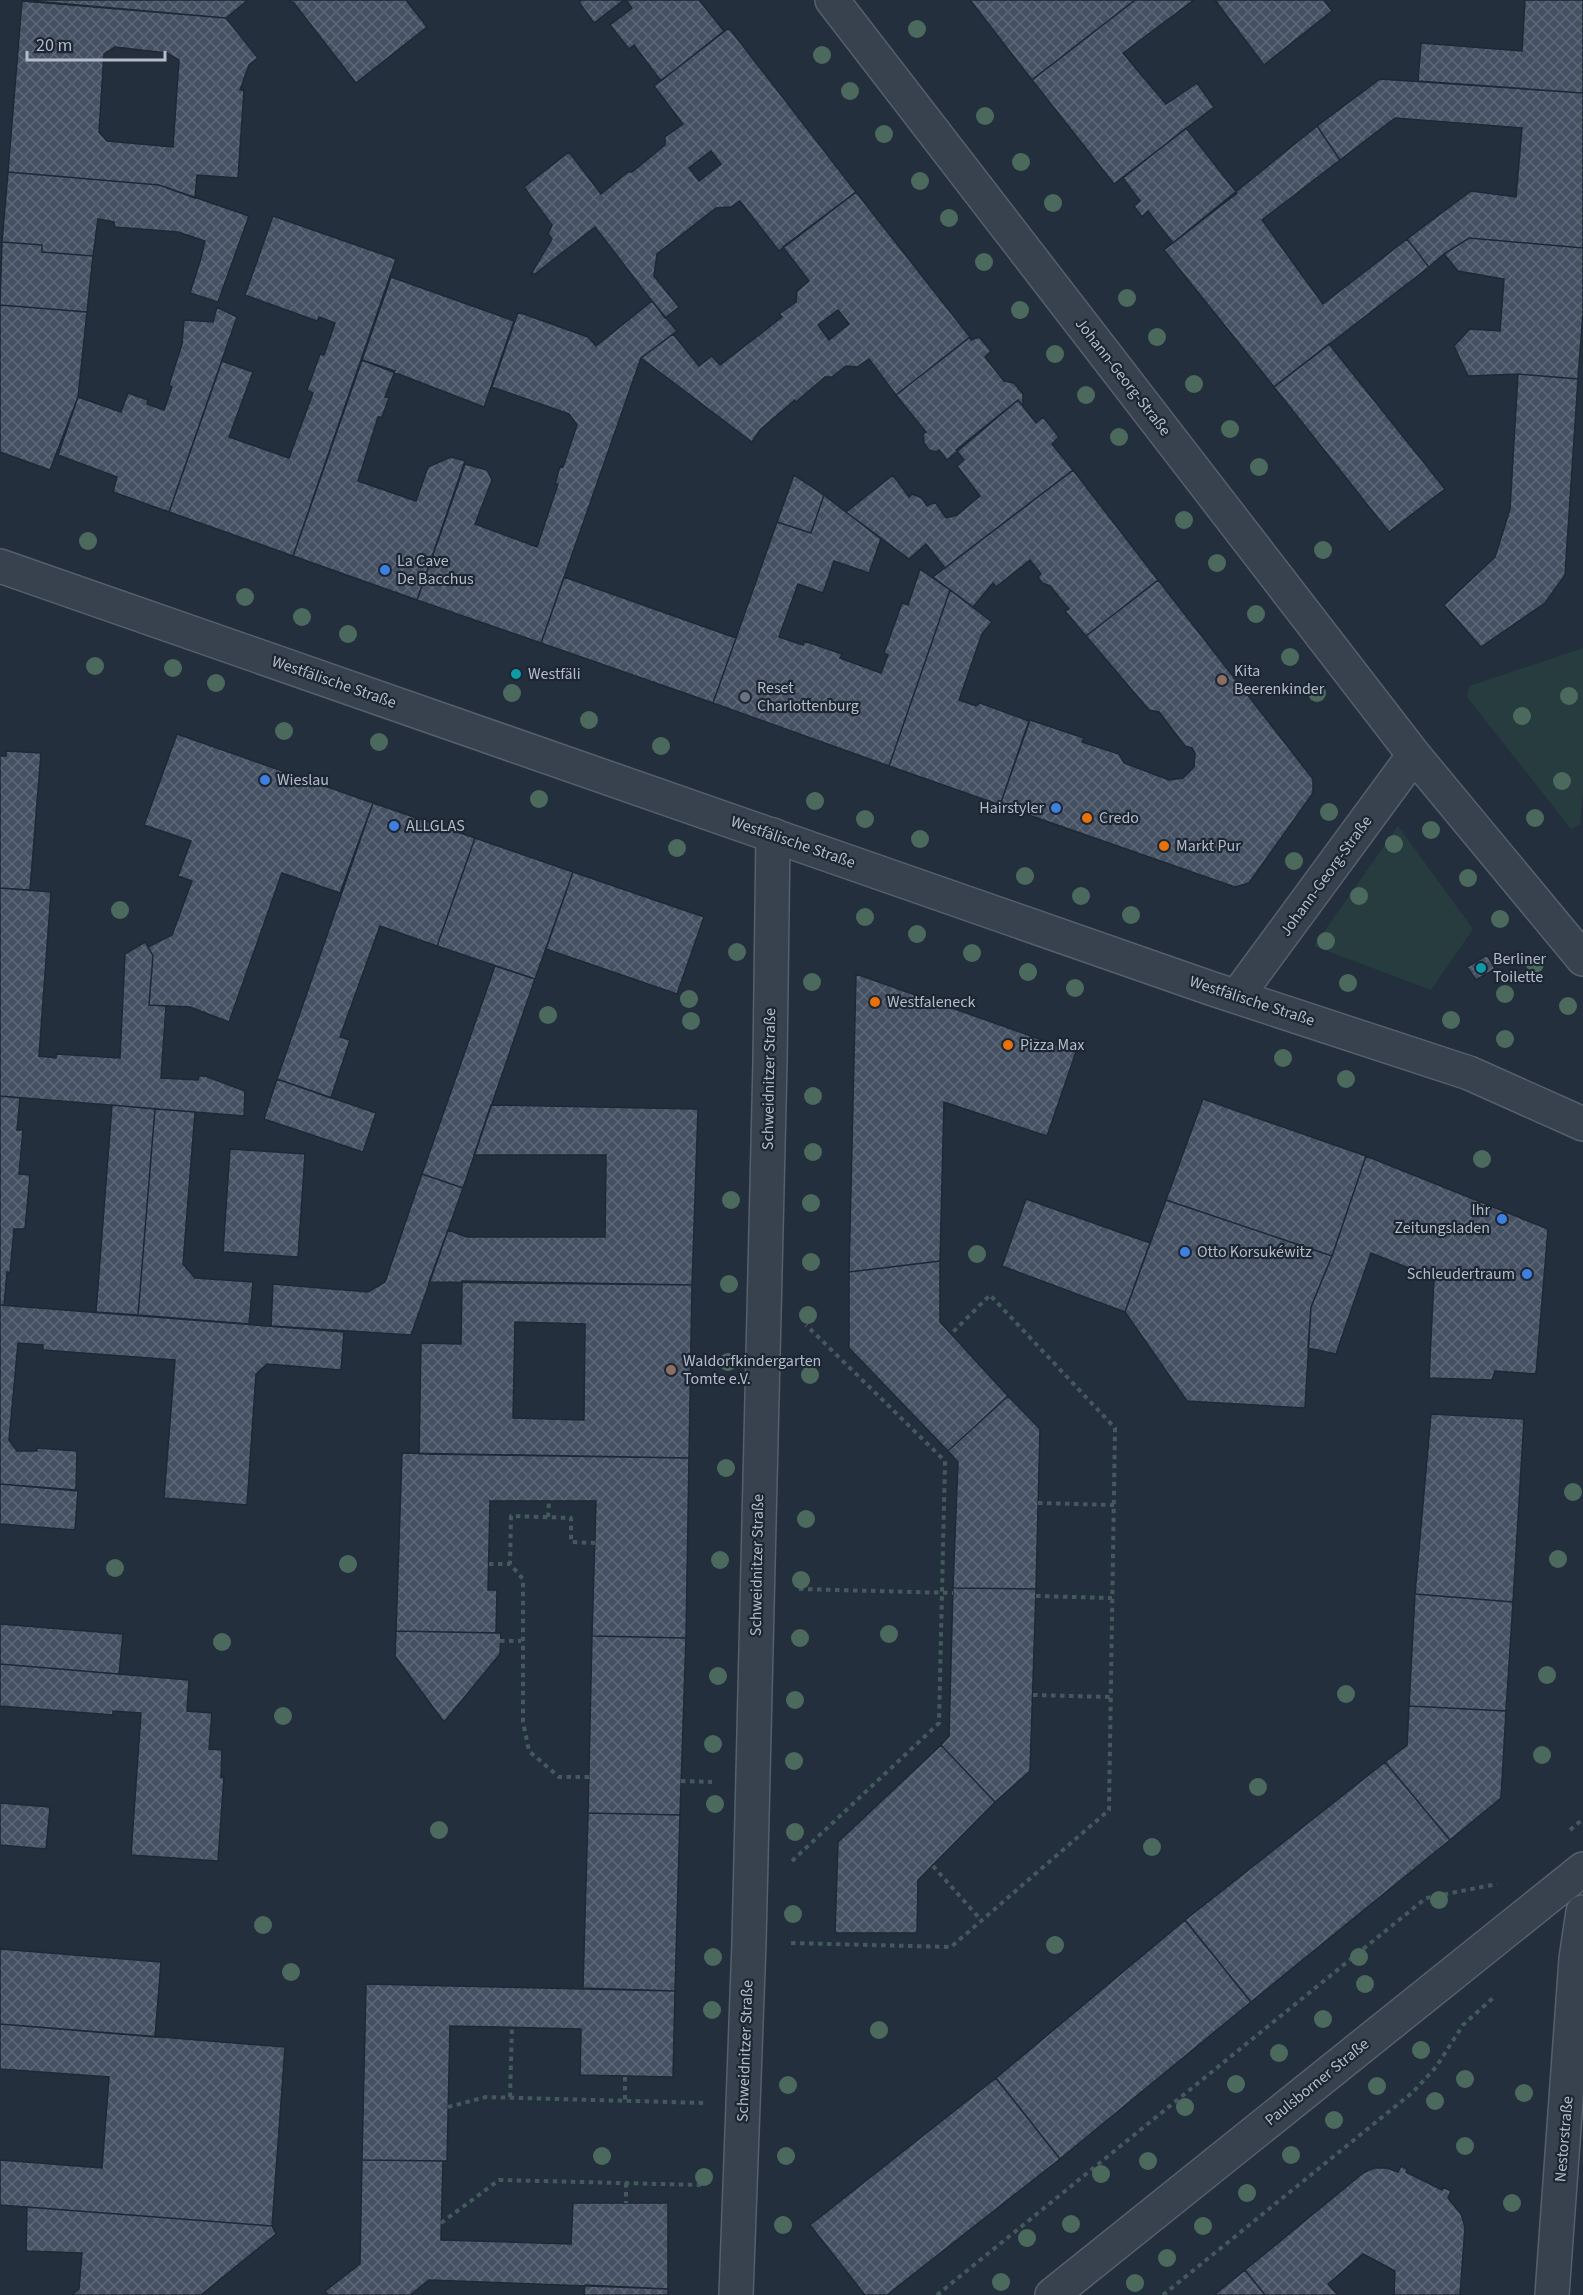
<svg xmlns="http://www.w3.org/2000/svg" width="1583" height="2295" font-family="'Source Sans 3',sans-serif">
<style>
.green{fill:#263c3f}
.building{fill:url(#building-cross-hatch);stroke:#1f2835;stroke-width:1.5;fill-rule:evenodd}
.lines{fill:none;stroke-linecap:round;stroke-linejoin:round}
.minor-casing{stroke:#565f6c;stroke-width:36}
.tertiary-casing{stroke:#565f6c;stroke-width:36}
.path{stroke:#44595c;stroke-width:4;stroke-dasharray:4.5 4.5;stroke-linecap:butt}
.minor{stroke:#38414e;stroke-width:33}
.tertiary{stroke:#38414e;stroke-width:33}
.tree{fill:#4b6a5d}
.shop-dot{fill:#3f7fe0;stroke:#1d2633;stroke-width:2}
.culture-dot{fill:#0f9aa8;stroke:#1d2633;stroke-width:2}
.education-dot{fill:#8d6e63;stroke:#1d2633;stroke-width:2}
.worship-dot{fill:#6b7280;stroke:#1d2633;stroke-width:2}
.food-dot{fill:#e8710a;stroke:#1d2633;stroke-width:2}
.labels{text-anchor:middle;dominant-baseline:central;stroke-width:4.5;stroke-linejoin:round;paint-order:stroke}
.street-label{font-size:16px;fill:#b4bcc9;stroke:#1d2633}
.poi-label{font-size:16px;fill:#b4bcc9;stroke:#1d2633;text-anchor:start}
</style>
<defs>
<pattern id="building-cross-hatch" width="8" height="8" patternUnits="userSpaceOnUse" patternTransform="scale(1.5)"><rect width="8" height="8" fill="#455162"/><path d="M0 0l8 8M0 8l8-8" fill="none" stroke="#5d6877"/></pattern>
</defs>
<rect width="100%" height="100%" fill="#242f3e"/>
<!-- green -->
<path class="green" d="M1583,648V791L1580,825L1571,829L1467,697L1469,686Z
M1398,826L1473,929L1431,990L1314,946Z"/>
<!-- building -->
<path class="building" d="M22,0H248L226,18Z
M288,0H406L427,27L356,83L294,3Z
M582,0H624L594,23L579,2Z
M626,0H699L724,31L661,81L634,45L629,49L610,25L632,8Z
M970,0H1135L1032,80Z
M1135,0H1194L1123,53L1166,104L1197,83L1214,107L1114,184L1032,80Z
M1215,0H1324L1332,11L1264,65Z
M1525,0H1583V93L1418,81L1421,43L1522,51Z
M22,1L226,18L258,58L249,65L240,90H244L238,178L197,175L195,198L159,185L8,172ZM115,47L167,53L179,60L173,147L107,141L99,132L104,54Z
M729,28L856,192L779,251L740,201L731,207L716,208L657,254L654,276L679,307L665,318L595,227L535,274H531L552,239L548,234L552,225L524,187L569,152L601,194L628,172H632L665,145V137L683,124L654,86ZM711,151L721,164L699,181L689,168Z
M1380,79L1583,93V248L1469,238L1444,254L1429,267L1407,239L1471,191L1516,197L1522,128L1395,118L1340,160L1317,126Z
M1317,126L1340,160L1262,220L1323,304L1407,239L1429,267L1274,387L1164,250Z
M1186,128L1237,193L1173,243L1148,211L1142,217L1134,206L1140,201L1123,178Z
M8,172L159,185L249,216L218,302L190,293L201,258L205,241L178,232L115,227L114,222L98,219L93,256L42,252V245L2,242Z
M856,192L970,337L896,395L869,359L857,367L846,366L832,377H825L796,402L795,400L760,430L752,442L641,358L673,334L699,366L712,356L720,365L782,317L779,314L796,302L797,291L809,281L783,247ZM838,310L849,324L829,340L818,325Z
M273,216L396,259L293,556L169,512L222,361L253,372L229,437L289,458L313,393L307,390L320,354L324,355L335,323L319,317L317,321L245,295Z
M1469,238L1583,248V312L1578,379L1518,374L1468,376L1454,346L1470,329L1500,331L1504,279L1458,271L1444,254Z
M2,242L42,245V252L93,256L87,312L0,305Z
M391,277L514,321L484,407L362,360Z
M652,301L677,331L641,358L541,643L417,600L465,464L487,470L492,480L475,524L537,547L558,484H555L560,466L563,467L577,425L569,414L492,387L518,312L588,337L596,346Z
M0,305L87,312L78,397L50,470L0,452Z
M217,307L237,317L169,512L113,492L117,477L58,455L78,397L121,412L128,393L148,400L147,404L164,410L172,387L169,385L182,344L184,320L213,322Z
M970,337L971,340L979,337L991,351L985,357L1004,381L1014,383L1023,394V406L1018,400L947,460L939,450L936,452L929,450L924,443L923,434L926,432L896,395Z
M1329,344L1445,489L1389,532L1274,387Z
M362,360L395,371L385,397L389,398L382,417H378L358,481L416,501L428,467L451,457L465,461L417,600L293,556Z
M1518,374L1578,379L1565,575L1545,603L1481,647L1444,605L1495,557L1510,509Z
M1018,400L1036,423L1043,417L1059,437L1052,444L1073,470L945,568L926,544L909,559L846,512L893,475L909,497L912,494L922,498L927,506L935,502L946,518L957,515L980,496L957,466L964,460L956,450Z
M1073,470L1158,580L1086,636L1065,611L1069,609L1050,586L1042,583L1038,577L1041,574L1030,560L996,587L993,583L973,607L933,577Z
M794,475L824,495L811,533L777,522Z
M824,495L881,539L869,573L834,561L823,593L798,584L779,637L803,645L804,641L842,654L840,658L881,673L888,655L884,653L902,603L908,605L920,569L950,590L889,766L713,703L777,522L811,533Z
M564,577L736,638L713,703L541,643Z
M1158,580L1313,779V793L1249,883L1235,887L1000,805L1030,720L1084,738L1082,742L1119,754L1124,763L1169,780L1183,778L1194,767L1195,753L1192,748L1185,746L1159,712L1149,710L1086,636Z
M950,590L992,622L982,634L959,700L976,706L980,703L1029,721L1000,805L889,766Z
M177,734L373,803L340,893L282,873L229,1022L190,1007L149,1005L153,956L148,947L172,935L192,881L178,876L191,841L144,825Z
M6,751L41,753L30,890L0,888V756H6Z
M373,803L475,838L437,946L380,926L340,1037L350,1040L331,1098L277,1079Z
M475,838L573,872L535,979L437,946Z
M573,872L704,917L677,994L546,949Z
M0,888L51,892L39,1056L56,1058V1054L120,1058L125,954L145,942L153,956L149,1005L166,1006L161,1078L198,1080L199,1076H205L245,1091L244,1116L0,1096Z
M1487,955L1495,969L1476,980L1467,967Z
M495,966L535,979L463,1188L422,1174Z
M856,974L1076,1052L1047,1136L944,1102L940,1261L849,1272Z
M277,1079L376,1113L363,1152L264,1119Z
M0,1096L20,1098L17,1130H23L19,1174L30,1175L25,1229H14L10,1273L7,1272L4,1305H0Z
M1203,1099L1366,1156L1332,1256L1166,1200Z
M112,1105L155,1109L138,1315L96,1312Z
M491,1105L698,1109L692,1285L429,1282L448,1230L467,1237H605L606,1155H474Z
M155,1109L195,1112L183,1264L195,1278L253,1282L249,1324L138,1315Z
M230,1149L305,1154L298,1257L223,1252Z
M1366,1156L1548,1229L1536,1374L1495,1371L1492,1380L1429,1378L1434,1278L1371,1253L1336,1354L1308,1348L1311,1307L1332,1256Z
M422,1174L463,1188L411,1335L271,1326L273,1284L368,1292L385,1282Z
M1026,1199L1150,1243L1125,1312L1002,1266Z
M1166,1200L1332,1256L1311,1307L1305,1408L1187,1401L1125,1312Z
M940,1261V1322L1008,1396L948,1451L849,1348V1272Z
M462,1281L692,1285L689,1458L419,1454L421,1343L461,1344ZM515,1322L585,1324L584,1420L513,1418Z
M0,1305L344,1332L341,1370L267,1364L256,1374L247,1505L164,1498L175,1360L43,1350V1345L18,1343L9,1440L17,1451H37V1448L77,1451L76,1490L0,1484Z
M1008,1396L1040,1429L1036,1589L953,1588L958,1462L948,1451Z
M1431,1414L1524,1419L1513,1602L1415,1594Z
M402,1453L689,1458L686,1638L592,1636L596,1501H490L488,1590H497L496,1633L396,1631Z
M0,1484L78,1491L75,1530L0,1524Z
M953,1588L1036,1589L1030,1771L995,1802L941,1745L949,1736Z
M1415,1594L1513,1602L1506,1711L1409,1706Z
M0,1624L123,1634L119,1674L0,1664Z
M396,1631L501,1633L500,1654L444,1722L395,1656Z
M592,1636L686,1638L680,1815L588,1813Z
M0,1664L189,1680L187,1711L212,1713L209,1749L222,1750L221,1777L224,1776L218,1861L131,1855L141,1713L113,1711V1715L0,1706Z
M1409,1706L1506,1711L1501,1798L1450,1840L1385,1762L1407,1745Z
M941,1745L995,1802L918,1880L917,1933H835L838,1842Z
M1385,1762L1450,1840L1251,2002L1185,1920Z
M0,1803L50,1807L46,1849L0,1845Z
M588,1813L680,1815L675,1991L583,1988Z
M1185,1920L1251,2002L1060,2159L996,2078Z
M0,1949L161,1962L155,2037L0,2024Z
M366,1984L675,1991L673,2077L580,2075L581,2029L450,2026L447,2161L362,2160Z
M0,2024L285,2047L272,2226L0,2205V2160L102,2168L109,2077L0,2069Z
M996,2078L1060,2159L887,2295H865L810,2225Z
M362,2160L443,2161L441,2240L571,2244L573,2203H668V2289L429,2280L410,2295H328L325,2291L360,2264Z
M1401,2166L1407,2169L1406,2172L1442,2190L1443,2187L1451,2191L1448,2198L1461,2214L1465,2227L1460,2295H1394L1395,2271L1363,2254L1328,2284L1338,2295H1265L1245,2270L1363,2173L1374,2168H1387L1398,2172Z
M27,2207L272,2226L276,2234L201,2295H72L79,2289L82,2253L26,2251Z
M1245,2270L1265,2295H1214Z
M585,2285L668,2289V2295H584Z"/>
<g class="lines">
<!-- minor casing -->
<g class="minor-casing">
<path id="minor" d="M832,0L1414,755L1583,959
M1237,996L1414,755
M736,2295L749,1942L770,1062L773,835
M1552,2295L1576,1959L1583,1912"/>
</g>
<!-- tertiary casing -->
<g class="tertiary-casing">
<path id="tertiary" d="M0,566L1210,988L1469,1073L1583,1124
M1052,2295L1583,1869"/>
</g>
<!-- path -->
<path class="path" d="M1038,1503L1114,1505
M548,1517L549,1501
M489,1564H510
M799,1589L953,1593
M1036,1596L1112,1598
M500,1641H521
M1033,1695L1111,1697
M589,1777H559L529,1751L523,1722V1579L510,1564L511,1516L571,1518V1542L595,1543
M681,1781L712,1782
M1570,1830L1583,1819
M792,1861L939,1723L945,1461L806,1325
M933,1866L981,1920
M791,1943L951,1947L1109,1810L1115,1428L990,1295L951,1334
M625,2077V2101
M510,2097L512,2027
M448,2107L486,2097L704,2103
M626,2183V2203
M441,2223L499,2180L701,2185
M937,2295L1426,1898L1497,1884
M1163,2295L1413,2092L1436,2067L1463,2025L1493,1998"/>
<!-- minor -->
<use href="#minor" class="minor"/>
<!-- tertiary -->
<use href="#tertiary" class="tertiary"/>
</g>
<!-- trees -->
<g class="tree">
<circle cx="917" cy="29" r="9"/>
<circle cx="822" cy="55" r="9"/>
<circle cx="850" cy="91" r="9"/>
<circle cx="985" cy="116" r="9"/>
<circle cx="884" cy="134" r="9"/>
<circle cx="1021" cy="162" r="9"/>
<circle cx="920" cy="181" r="9"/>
<circle cx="1053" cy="203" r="9"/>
<circle cx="949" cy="218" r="9"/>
<circle cx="984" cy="262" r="9"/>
<circle cx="1127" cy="298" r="9"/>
<circle cx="1020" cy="310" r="9"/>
<circle cx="1157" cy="337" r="9"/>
<circle cx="1055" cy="354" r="9"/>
<circle cx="1194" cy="384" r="9"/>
<circle cx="1086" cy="395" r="9"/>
<circle cx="1230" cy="429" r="9"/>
<circle cx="1119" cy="437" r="9"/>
<circle cx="1259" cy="467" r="9"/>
<circle cx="1184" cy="520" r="9"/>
<circle cx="88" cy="541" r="9"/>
<circle cx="1323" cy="550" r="9"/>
<circle cx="1217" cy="563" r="9"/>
<circle cx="245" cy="597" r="9"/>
<circle cx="1256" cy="614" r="9"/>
<circle cx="302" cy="617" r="9"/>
<circle cx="348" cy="634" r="9"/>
<circle cx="1290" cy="657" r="9"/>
<circle cx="95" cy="666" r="9"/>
<circle cx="173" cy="668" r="9"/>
<circle cx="216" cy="683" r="9"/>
<circle cx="512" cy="693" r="9"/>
<circle cx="1317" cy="693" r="9"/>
<circle cx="1569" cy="696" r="9"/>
<circle cx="1522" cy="716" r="9"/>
<circle cx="589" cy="720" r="9"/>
<circle cx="284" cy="731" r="9"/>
<circle cx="379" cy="742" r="9"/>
<circle cx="661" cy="746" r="9"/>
<circle cx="1562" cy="781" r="9"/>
<circle cx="539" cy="799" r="9"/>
<circle cx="815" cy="801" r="9"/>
<circle cx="1329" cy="812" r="9"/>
<circle cx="1535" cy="818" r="9"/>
<circle cx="865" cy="819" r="9"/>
<circle cx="1431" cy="830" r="9"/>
<circle cx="920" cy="839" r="9"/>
<circle cx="1394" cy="844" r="9"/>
<circle cx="677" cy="848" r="9"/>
<circle cx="1294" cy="861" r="9"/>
<circle cx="1025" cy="876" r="9"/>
<circle cx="1468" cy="878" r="9"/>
<circle cx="1081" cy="896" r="9"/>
<circle cx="1359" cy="896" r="9"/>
<circle cx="120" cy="910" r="9"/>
<circle cx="1131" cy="915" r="9"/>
<circle cx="865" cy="917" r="9"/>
<circle cx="1500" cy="919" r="9"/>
<circle cx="917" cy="934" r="9"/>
<circle cx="1326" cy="941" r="9"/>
<circle cx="737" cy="952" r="9"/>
<circle cx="972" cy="953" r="9"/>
<circle cx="1535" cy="964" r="9"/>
<circle cx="1028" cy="972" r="9"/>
<circle cx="812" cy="982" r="9"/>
<circle cx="1348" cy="983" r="9"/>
<circle cx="1075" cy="988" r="9"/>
<circle cx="1505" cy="994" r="9"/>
<circle cx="689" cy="999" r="9"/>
<circle cx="1568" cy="1006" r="9"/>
<circle cx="548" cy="1015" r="9"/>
<circle cx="1451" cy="1020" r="9"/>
<circle cx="691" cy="1021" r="9"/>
<circle cx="1505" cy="1039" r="9"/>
<circle cx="1283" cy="1058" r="9"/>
<circle cx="1346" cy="1079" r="9"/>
<circle cx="813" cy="1096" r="9"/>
<circle cx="813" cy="1152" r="9"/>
<circle cx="1482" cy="1159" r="9"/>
<circle cx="731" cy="1200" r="9"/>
<circle cx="811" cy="1203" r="9"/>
<circle cx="977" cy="1254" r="9"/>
<circle cx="811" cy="1262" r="9"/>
<circle cx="729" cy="1284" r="9"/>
<circle cx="808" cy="1315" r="9"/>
<circle cx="728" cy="1362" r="9"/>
<circle cx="810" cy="1375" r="9"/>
<circle cx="726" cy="1468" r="9"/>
<circle cx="1573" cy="1492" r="9"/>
<circle cx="806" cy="1519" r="9"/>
<circle cx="1558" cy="1559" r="9"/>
<circle cx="720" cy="1560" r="9"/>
<circle cx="348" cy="1564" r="9"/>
<circle cx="115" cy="1568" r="9"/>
<circle cx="801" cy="1580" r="9"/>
<circle cx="889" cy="1634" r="9"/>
<circle cx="800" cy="1638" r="9"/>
<circle cx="222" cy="1642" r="9"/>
<circle cx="1547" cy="1675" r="9"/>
<circle cx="718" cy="1676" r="9"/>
<circle cx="1346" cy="1694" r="9"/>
<circle cx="795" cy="1700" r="9"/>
<circle cx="283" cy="1716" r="9"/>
<circle cx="713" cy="1744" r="9"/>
<circle cx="1542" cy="1755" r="9"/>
<circle cx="794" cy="1761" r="9"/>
<circle cx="1258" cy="1787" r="9"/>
<circle cx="715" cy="1804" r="9"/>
<circle cx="439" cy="1830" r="9"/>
<circle cx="795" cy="1832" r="9"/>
<circle cx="1152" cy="1847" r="9"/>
<circle cx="1439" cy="1900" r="9"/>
<circle cx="793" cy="1914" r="9"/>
<circle cx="263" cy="1925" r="9"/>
<circle cx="1055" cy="1945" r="9"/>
<circle cx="713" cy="1957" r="9"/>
<circle cx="1359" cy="1957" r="9"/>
<circle cx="291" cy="1972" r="9"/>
<circle cx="1365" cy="1984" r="9"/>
<circle cx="712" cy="2010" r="9"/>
<circle cx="1323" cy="2019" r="9"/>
<circle cx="879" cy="2030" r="9"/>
<circle cx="1421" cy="2050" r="9"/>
<circle cx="1279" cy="2053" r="9"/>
<circle cx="1465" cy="2079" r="9"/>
<circle cx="1236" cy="2084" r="9"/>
<circle cx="788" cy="2085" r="9"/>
<circle cx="1377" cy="2086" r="9"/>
<circle cx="1524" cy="2093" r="9"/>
<circle cx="1435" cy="2101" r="9"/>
<circle cx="1185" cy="2107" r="9"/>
<circle cx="1334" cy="2120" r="9"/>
<circle cx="1465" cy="2146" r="9"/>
<circle cx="1291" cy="2155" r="9"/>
<circle cx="602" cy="2156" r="9"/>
<circle cx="786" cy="2156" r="9"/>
<circle cx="1148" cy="2161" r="9"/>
<circle cx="1101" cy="2174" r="9"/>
<circle cx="704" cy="2177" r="9"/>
<circle cx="1247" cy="2193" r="9"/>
<circle cx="1512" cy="2203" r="9"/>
<circle cx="1071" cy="2224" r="9"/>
<circle cx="783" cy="2225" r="9"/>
<circle cx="1203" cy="2226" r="9"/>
<circle cx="1027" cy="2238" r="9"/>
<circle cx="1167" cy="2258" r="9"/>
<circle cx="1001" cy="2282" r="9"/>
<circle cx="1135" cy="2283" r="9"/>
</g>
<!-- markers -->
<g class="shop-dot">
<circle cx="385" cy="570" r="6"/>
<circle cx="265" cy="780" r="6"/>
<circle cx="1056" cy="808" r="6"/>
<circle cx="394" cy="826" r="6"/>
<circle cx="1502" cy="1219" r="6"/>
<circle cx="1185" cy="1252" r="6"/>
<circle cx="1527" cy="1274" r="6"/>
</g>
<g class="culture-dot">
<circle cx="516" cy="674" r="6"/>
<circle cx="1481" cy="968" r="6"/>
</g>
<g class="education-dot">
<circle cx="1222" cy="680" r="6"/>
<circle cx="671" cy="1370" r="6"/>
</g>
<circle class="worship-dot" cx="745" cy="697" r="6"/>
<g class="food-dot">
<circle cx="1087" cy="818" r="6"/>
<circle cx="1164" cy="846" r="6"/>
<circle cx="875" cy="1002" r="6"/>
<circle cx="1008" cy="1045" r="6"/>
</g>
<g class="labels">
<!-- street labels -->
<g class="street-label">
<text transform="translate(1123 377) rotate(52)">Johann-Georg-Straße</text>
<text transform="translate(334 682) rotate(19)">Westfälische Straße</text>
<text transform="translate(793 842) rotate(19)">Westfälische Straße</text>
<text transform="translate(1326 876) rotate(-54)">Johann-Georg-Straße</text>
<text transform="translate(1252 1001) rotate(18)">Westfälische Straße</text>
<text transform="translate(769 1079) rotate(-89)">Schweidnitzer Straße</text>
<text transform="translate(757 1565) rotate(-89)">Schweidnitzer Straße</text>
<text transform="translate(745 2051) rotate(-88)">Schweidnitzer Straße</text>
<text transform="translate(1317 2082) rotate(-39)">Paulsborner Straße</text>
<text transform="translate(1564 2139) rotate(-85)">Nestorstraße</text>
</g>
<!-- poi labels -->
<g class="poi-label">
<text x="397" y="561">La Cave<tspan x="397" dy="18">De Bacchus</tspan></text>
<text x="1234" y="671">Kita<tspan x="1234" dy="18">Beerenkinder</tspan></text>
<text x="528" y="674">Westfäli</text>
<text x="757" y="688">Reset<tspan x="757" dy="18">Charlottenburg</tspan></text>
<text x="277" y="780">Wieslau</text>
<text x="1044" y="808" text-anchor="end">Hairstyler</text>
<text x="1099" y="818">Credo</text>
<text x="406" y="826">ALLGLAS</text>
<text x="1176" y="846">Markt Pur</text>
<text x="1493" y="959">Berliner<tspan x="1493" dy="18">Toilette</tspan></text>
<text x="887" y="1002">Westfaleneck</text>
<text x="1020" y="1045">Pizza Max</text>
<text x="1490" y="1210" text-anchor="end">Ihr<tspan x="1490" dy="18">Zeitungsladen</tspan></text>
<text x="1197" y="1252">Otto Korsukéwitz</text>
<text x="1515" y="1274" text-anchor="end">Schleudertraum</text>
<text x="683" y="1361">Waldorfkindergarten<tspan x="683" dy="18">Tomte e.V.</tspan></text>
</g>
</g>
<!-- scale -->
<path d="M27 51v9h138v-9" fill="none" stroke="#b4bcc9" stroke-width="3"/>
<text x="36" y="51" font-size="18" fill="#b4bcc9" stroke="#1d2633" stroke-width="4.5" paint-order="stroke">20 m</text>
</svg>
